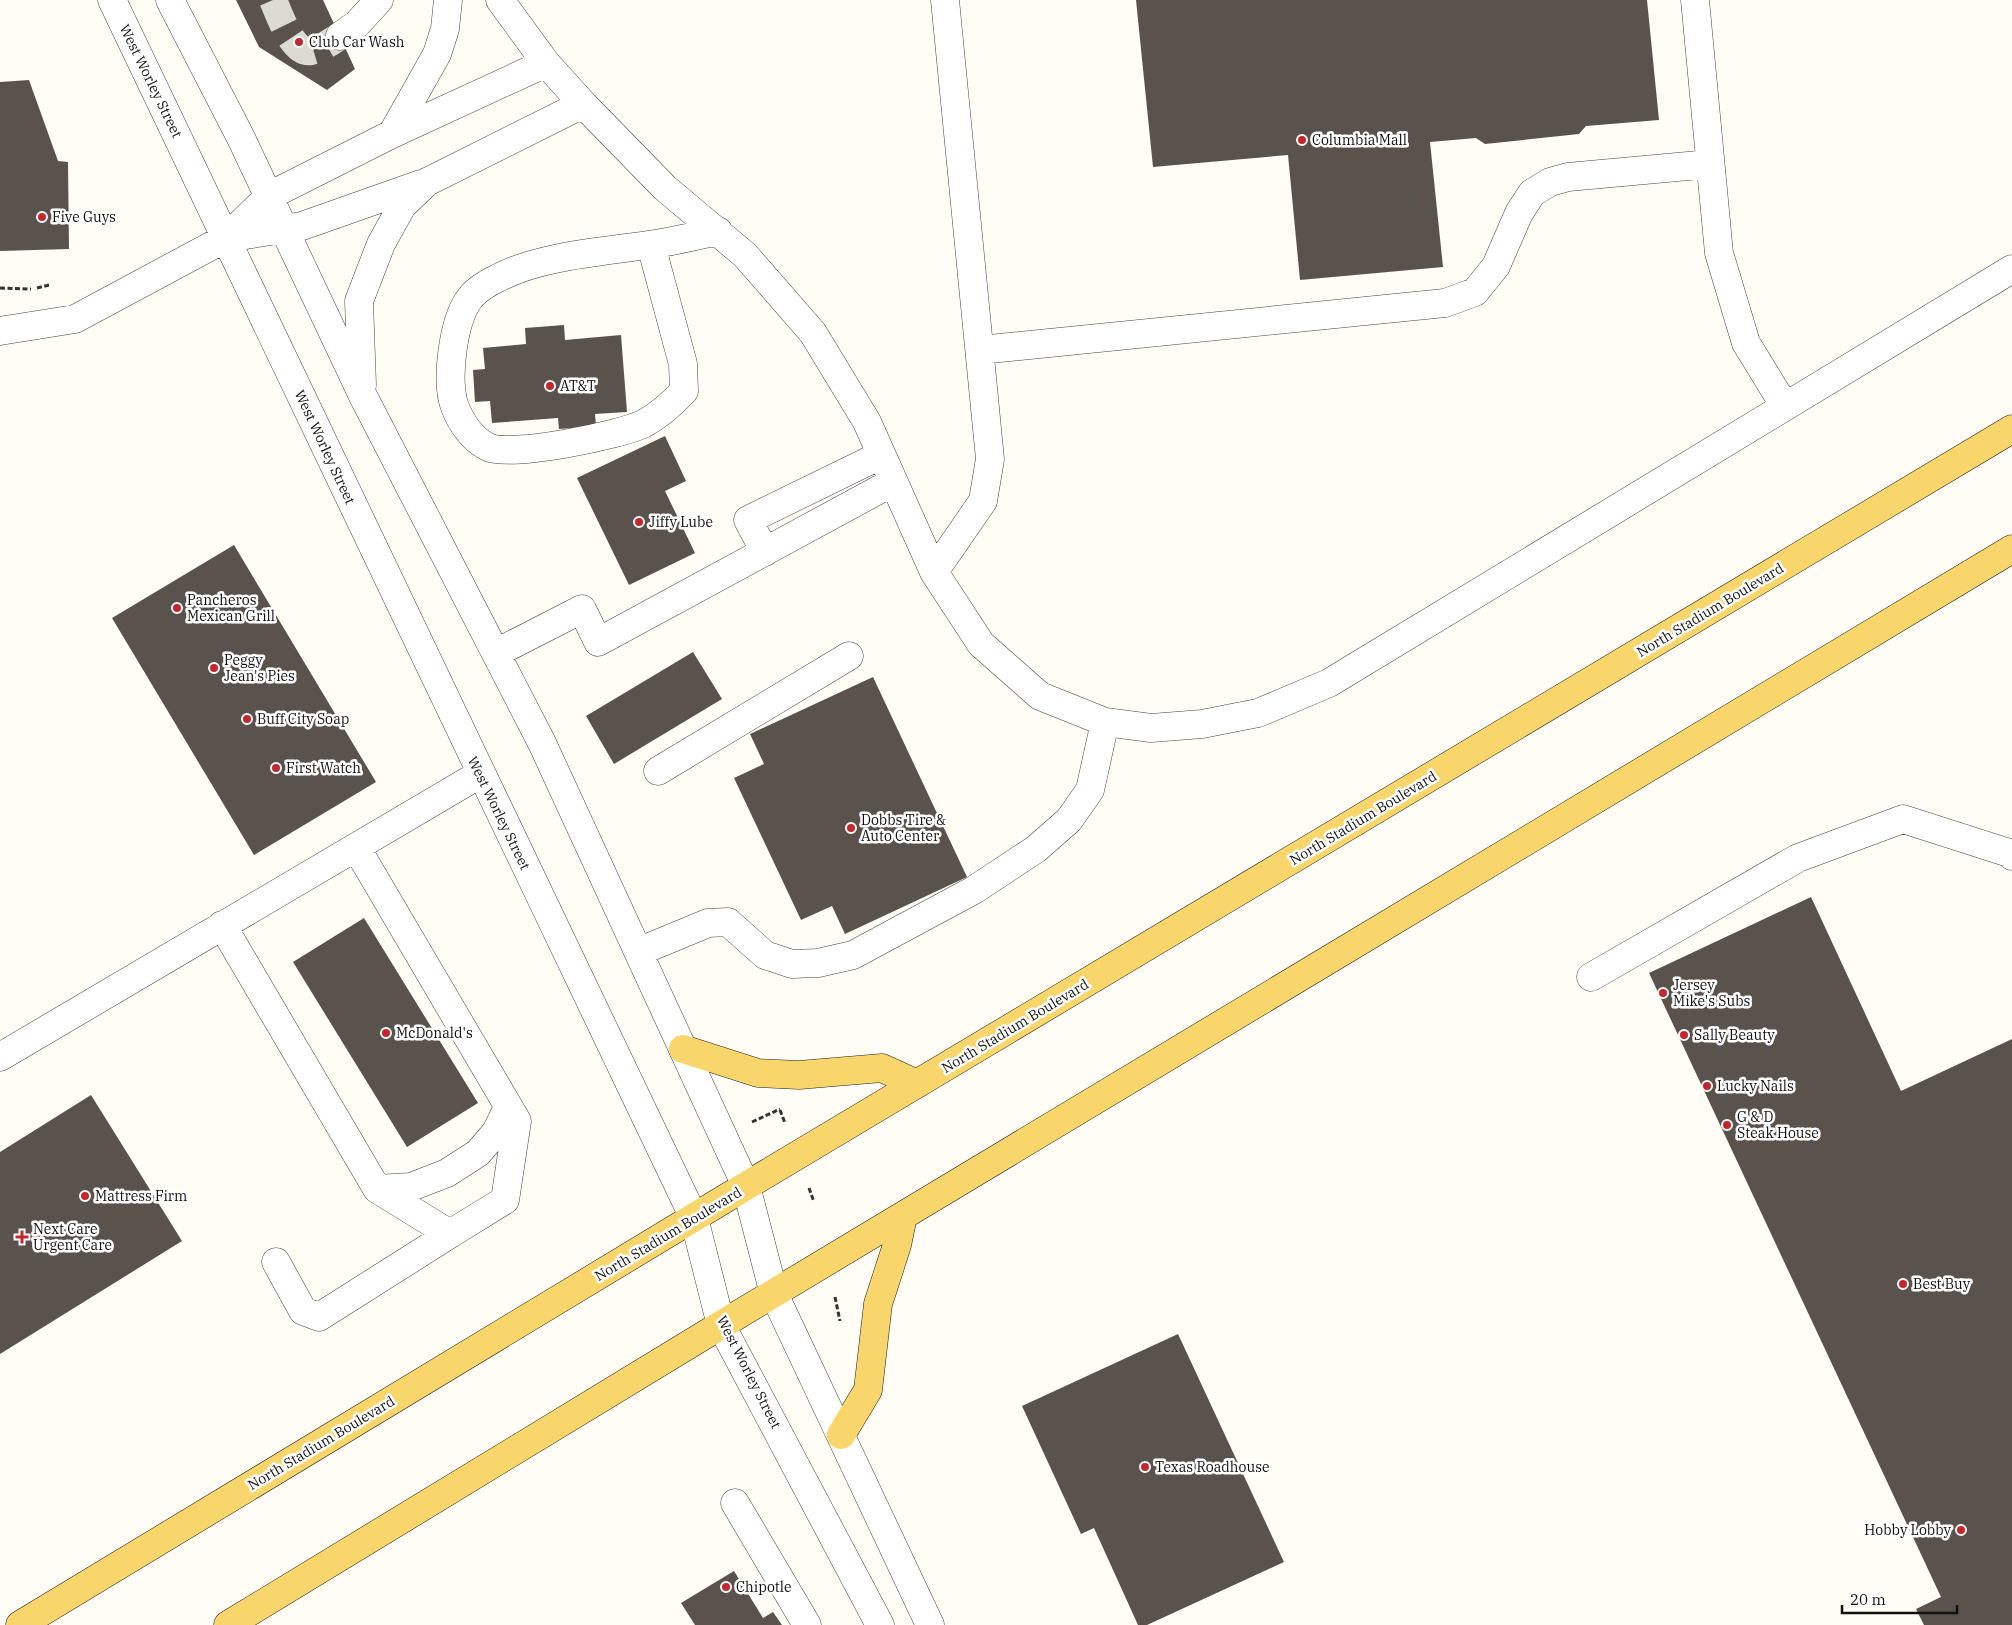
<svg xmlns="http://www.w3.org/2000/svg" width="2012" height="1625" font-family="'IBM Plex Serif',serif">
<style>
.building{fill:#5a524d}
.lines{fill:none;stroke-linecap:round;stroke-linejoin:round}
.minor-tunnel{stroke:#dbdad3;stroke-width:28;stroke-dasharray:28 14;stroke-linecap:butt}
.minor-casing{stroke:#444;stroke-width:29}
.major-casing{stroke:#222;stroke-width:29}
.path{stroke:#333;stroke-width:3;stroke-dasharray:5 2.5;stroke-linecap:butt}
.minor{stroke:#fff;stroke-width:28}
.major{stroke:#f9d66b;stroke-width:28}
.poi-dot{fill:#c4262e;stroke:#fff;stroke-width:2}
.labels{text-anchor:middle;dominant-baseline:central;stroke-width:5;stroke-linejoin:round;paint-order:stroke}
.poi-label{font-size:14px;fill:#111;stroke:#fff;text-anchor:start}
.street-label{font-size:14px;fill:#111;stroke:#fff}
</style>
<rect width="100%" height="100%" fill="#fffdf5"/>
<!-- building -->
<path class="building" d="M236,0H323L355,69L327,90L259,47Z
M1136,0H1647L1659,120L1586,126L1579,134L1485,144L1476,138L1430,142L1443,267L1300,280L1288,155L1153,167Z
M29,80L58,161L68,162L69,249L0,251V82Z
M564,325L565,340L621,335L627,412L595,414L596,426L559,429L558,418L492,423L490,401L475,402L473,370L485,369L483,348L526,344L525,328Z
M665,436L686,481L665,491L695,553L629,585L577,478Z
M234,545L376,782L254,855L112,618Z
M693,652L722,699L614,764L586,716Z
M873,677L967,877L845,934L832,906L801,920L734,778L764,764L750,734Z
M1811,897L1901,1091L2012,1039V1625H1924L1916,1609L1941,1597L1649,973Z
M364,918L478,1103L407,1147L293,962Z
M91,1095L182,1241L0,1354V1152Z
M1178,1334L1284,1562L1147,1625H1138L1094,1528L1081,1534L1022,1406Z
M734,1571L763,1618L773,1612L782,1625H695L681,1603Z"/>
<g class="lines">
<!-- minor-tunnel -->
<path class="minor-tunnel" d="M273,0C279,14 293,55 311,51C321,49 332,41 340,36"/>
<!-- minor casing -->
<g class="minor-casing">
<path id="minor" d="M112,0L694,1218L721,1325L880,1625
M170,0L241,138L363,396L542,743L746,1186L774,1294L930,1625
M500,0L546,63L583,104L665,188L745,255L813,333L867,422L934,572L981,644L1040,696L1105,722L1151,728L1202,724L1258,713L1329,683L2012,269
M1695,0L1719,253L1746,343L1784,405
M340,36L357,24L379,0
M392,134L437,54L445,29L448,0
M226,238L302,226L421,184
M651,245L683,364L684,391C672,404 660,415 643,424C620,435 510,458 488,447C473,440 461,423 455,407C445,382 453,320 470,298C476,290 489,282 498,278C540,256 600,252 648,245C671,242 695,236 718,231
M0,331L75,319L226,238L269,196L392,134L546,63
M980,350L1445,303L1475,292L1496,266L1519,213L1532,193L1550,182L1568,177L1710,164
M362,385L359,301L381,244L402,206L427,182L583,104
M765,552L748,520L881,455
M934,572L983,501L990,459L945,0
M496,653L582,609L598,642L893,482
M658,771L849,656
M222,925L377,1189L450,1234L505,1200L517,1121L356,847
M638,952L708,923L728,922L765,955L792,964L818,963L853,955L974,890L1036,849L1069,820L1090,790L1105,722
M1591,977L1798,858L1903,819L2009,853L2012,856
M0,1057L480,774
M377,1189L411,1187L447,1173L478,1153L496,1132L508,1107
M276,1262L303,1311L319,1317L450,1234
M735,1503L807,1625"/>
</g>
<!-- major casing -->
<g class="major-casing">
<path id="major" d="M683,1049L758,1073L799,1075L882,1068L917,1084
M841,1435L868,1390L878,1304L897,1245L903,1216
M20,1625L746,1186L2012,429
M228,1625L721,1325L2012,549"/>
</g>
<!-- path -->
<path class="path" d="M0,288L31,289
M37,288L49,285
M780,1110L785,1123
M752,1122L780,1109
M809,1188L814,1202
M835,1297L840,1321"/>
<!-- minor -->
<use href="#minor" class="minor"/>
<!-- major -->
<use href="#major" class="major"/>
</g>
<!-- markers -->
<g class="poi-dot">
<circle cx="299" cy="42" r="5"/>
<circle cx="1302" cy="140" r="5"/>
<circle cx="42" cy="217" r="5"/>
<circle cx="550" cy="386" r="5"/>
<circle cx="639" cy="522" r="5"/>
<circle cx="177" cy="608" r="5"/>
<circle cx="214" cy="668" r="5"/>
<circle cx="247" cy="719" r="5"/>
<circle cx="276" cy="768" r="5"/>
<circle cx="851" cy="828" r="5"/>
<circle cx="1663" cy="993" r="5"/>
<circle cx="386" cy="1033" r="5"/>
<circle cx="1684" cy="1035" r="5"/>
<circle cx="1707" cy="1086" r="5"/>
<circle cx="1727" cy="1125" r="5"/>
<circle cx="85" cy="1196" r="5"/>
<path d="M19.5 1229.5h5v5h5v5h-5v5h-5v-5h-5v-5h5z"/>
<circle cx="1903" cy="1284" r="5"/>
<circle cx="1145" cy="1467" r="5"/>
<circle cx="1961" cy="1530" r="5"/>
<circle cx="726" cy="1587" r="5"/>
</g>
<g class="labels">
<!-- poi labels -->
<g class="poi-label">
<text x="309" y="42">Club Car Wash</text>
<text x="1312" y="140">Columbia Mall</text>
<text x="52" y="217">Five Guys</text>
<text x="560" y="386">AT&amp;T</text>
<text x="649" y="522">Jiffy Lube</text>
<text x="187" y="600">Pancheros<tspan x="187" dy="16">Mexican Grill</tspan></text>
<text x="224" y="660">Peggy<tspan x="224" dy="16">Jean's Pies</tspan></text>
<text x="257" y="719">Buff City Soap</text>
<text x="286" y="768">First Watch</text>
<text x="861" y="820">Dobbs Tire &amp;<tspan x="861" dy="16">Auto Center</tspan></text>
<text x="1673" y="985">Jersey<tspan x="1673" dy="16">Mike's Subs</tspan></text>
<text x="396" y="1033">McDonald's</text>
<text x="1694" y="1035">Sally Beauty</text>
<text x="1717" y="1086">Lucky Nails</text>
<text x="1737" y="1117">G &amp; D<tspan x="1737" dy="16">Steak House</tspan></text>
<text x="95" y="1196">Mattress Firm</text>
<text x="33" y="1229">Next Care<tspan x="33" dy="16">Urgent Care</tspan></text>
<text x="1913" y="1284">Best Buy</text>
<text x="1155" y="1467">Texas Roadhouse</text>
<text x="1951" y="1530" text-anchor="end">Hobby Lobby</text>
<text x="736" y="1587">Chipotle</text>
</g>
<!-- street labels -->
<g class="street-label">
<text transform="translate(151 81) rotate(64)">West Worley Street</text>
<text transform="translate(325 447) rotate(65)">West Worley Street</text>
<text transform="translate(1710 610) rotate(-31)">North Stadium Boulevard</text>
<text transform="translate(499 813) rotate(64)">West Worley Street</text>
<text transform="translate(1363 818) rotate(-31)">North Stadium Boulevard</text>
<text transform="translate(1015 1026) rotate(-31)">North Stadium Boulevard</text>
<text transform="translate(668 1234) rotate(-31)">North Stadium Boulevard</text>
<text transform="translate(749 1372) rotate(63)">West Worley Street</text>
<text transform="translate(321 1443) rotate(-31)">North Stadium Boulevard</text>
</g>
</g>
<!-- scale -->
<path d="M1842 1605v8h115v-8" fill="none" stroke="#111111" stroke-width="2.5"/>
<text x="1850" y="1605" font-size="15" fill="#111111" stroke="#ffffff" stroke-width="4" paint-order="stroke">20 m</text>
</svg>
